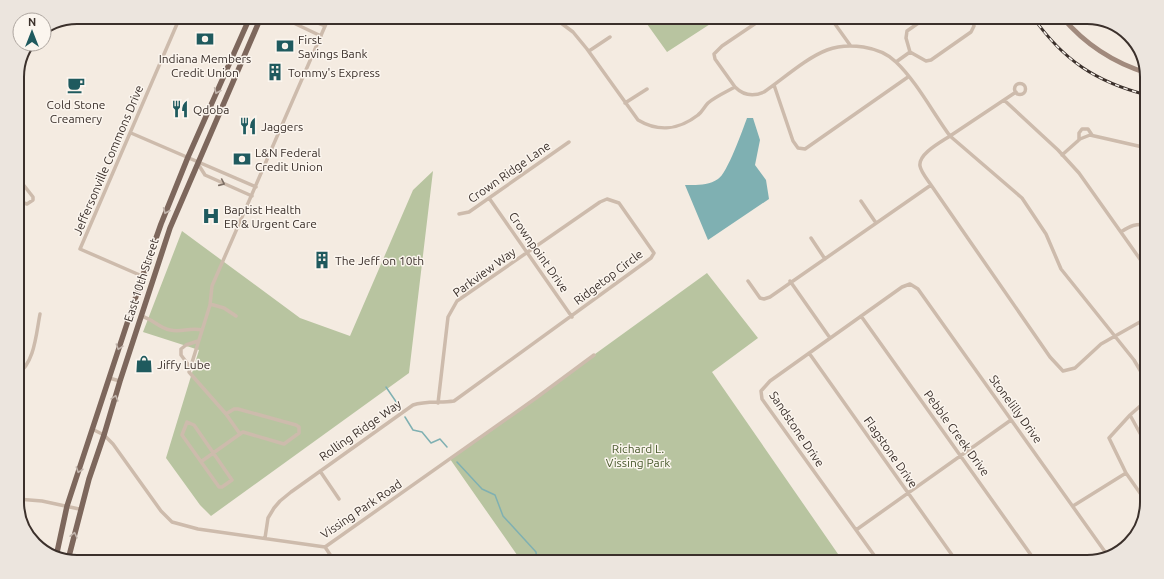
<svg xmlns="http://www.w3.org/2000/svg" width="1164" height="579" font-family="Ubuntu,sans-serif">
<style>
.green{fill:#b8c4a0}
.water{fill:#7fb0b2}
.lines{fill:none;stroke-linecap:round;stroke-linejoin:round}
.stream{stroke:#7fb0b2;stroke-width:1.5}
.minor{stroke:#cdbbac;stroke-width:3.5}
.secondary{stroke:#a18a7d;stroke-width:5}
.primary{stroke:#7d675c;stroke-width:5.5}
.rail-casing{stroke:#3b302b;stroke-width:3}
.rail{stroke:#fbf5ee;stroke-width:1.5;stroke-dasharray:4.5;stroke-linecap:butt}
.oneway{stroke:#c2b5ac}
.oneway2{stroke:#7d6f65}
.labels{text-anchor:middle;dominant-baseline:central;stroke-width:3;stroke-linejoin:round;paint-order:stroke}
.poi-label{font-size:12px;fill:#3b302b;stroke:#fbf5ee;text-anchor:start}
.street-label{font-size:12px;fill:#3b302b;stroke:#fbf5ee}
.park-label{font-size:12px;fill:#4a5a2e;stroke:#fbf5ee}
.rim{fill:none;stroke:#3b302b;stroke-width:2}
</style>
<rect width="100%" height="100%" fill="#f4ebe1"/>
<!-- green -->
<path class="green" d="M642,17H721L667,52Z
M433,171L409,373L211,516L200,505L166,458L199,350L143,332L182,231L300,318L350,336L413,190Z
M707,273L758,338L712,372L838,554L827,562H522L450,459Z"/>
<!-- water -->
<path class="water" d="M747,118H753L760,140L755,165L766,180L769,199L708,240L685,185C696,185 708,186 718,179C727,174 743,129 747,118Z"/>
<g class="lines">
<!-- stream -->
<path class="stream" d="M386,387L399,406
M405,417L413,430L422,432L431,443L440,439L447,447
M457,462L482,489L495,495L503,516L536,552L537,562"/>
<!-- minor -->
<path class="minor" d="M281,17L321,36
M303,17L325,26
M553,17L573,32L587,49L638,120C658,132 679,130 698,115C702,112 704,107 708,103C715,97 726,92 735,87L715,59L714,54L722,46L765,17
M830,17L850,45
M927,17L907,31L906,38L910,52L926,61L931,60L971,32L974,26L971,17
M589,51L610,37
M896,62L910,52
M1014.5 89a5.5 5.5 0 1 1 11 0a5.5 5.5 0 1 1-11 0Z
M774,85L793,141L798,148L805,149L908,77
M735,87C744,96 753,97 764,92C783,79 806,58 827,50C848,42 880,46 896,62C917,82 933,113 950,136C941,142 918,154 920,166C921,172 927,179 931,185
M1016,92L950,136L1022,198L1046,234L1061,269L1134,360L1147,382
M1004,100L1058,150L1079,173L1147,269
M625,103L647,89
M131,133L256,187
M1079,140V133L1082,129H1088L1092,135
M1062,155L1080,139L1090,135L1147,148
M198,164L205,175L252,196
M17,186L22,183L33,197V200L27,204L24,203L17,193
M489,198L572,317
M861,201L876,223
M459,214L469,212L569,142
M1121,232C1130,226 1136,223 1147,225
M811,238L825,259
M142,276L80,249L180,17
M748,281L760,298L764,299L770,297L931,185L1050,357L1063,371L1075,368L1101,344L1147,318
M790,281L830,338
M210,304L224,308L236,316
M141,316C153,319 159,328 170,330C181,333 190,327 202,330
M861,316L1036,562
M809,353L957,562
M190,367L181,355V349L186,345L198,341
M17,375C35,362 36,334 40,314
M109,378L120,381
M1147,400L1130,415L1147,446
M226,414L234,409H238L296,425L299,427V433L284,444L243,432L240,434
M1130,415L1109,438L1126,473L1147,503
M187,422L194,425L232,480L222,487H219L182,435Z
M94,430L104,435L113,444L161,511L172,522L198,529L325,547L536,398L594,355
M202,461L240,434L226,414L189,372L210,305L212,286L329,17
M320,471L339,499
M17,499L42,501L79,509
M1073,506L1126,473
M856,530L1011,420
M265,538L268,518L274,508L280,501L291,492L413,405C426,401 441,403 454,401L651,258L654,253L619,203L607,199L600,202L457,301L448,317L438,403
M325,547L335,562
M868,562L875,557
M879,562L762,399L761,391L770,381L902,287L910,284L918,289L1108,556"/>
<!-- secondary -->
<path class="secondary" d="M1062,17C1084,43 1114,63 1147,73"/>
<!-- primary -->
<path class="primary" d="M56,557L67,506L143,275L161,224L188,157L250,17
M68,560L89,479L104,435L120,381L170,228L261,17"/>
<!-- rail casing -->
<g class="rail-casing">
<path id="rail" d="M1033,17C1063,60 1096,82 1147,95"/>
</g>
<!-- rail -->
<use href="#rail" class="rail"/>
</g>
<!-- one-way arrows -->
<defs><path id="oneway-chevron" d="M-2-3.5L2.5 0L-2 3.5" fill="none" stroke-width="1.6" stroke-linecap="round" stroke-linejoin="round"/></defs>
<g class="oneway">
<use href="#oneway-chevron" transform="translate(217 91) rotate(113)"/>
<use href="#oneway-chevron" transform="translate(166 211) rotate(113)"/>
<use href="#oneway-chevron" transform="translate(119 347) rotate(108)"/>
<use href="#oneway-chevron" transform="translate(115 398) rotate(-74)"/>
<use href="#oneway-chevron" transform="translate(79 470) rotate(109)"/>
<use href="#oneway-chevron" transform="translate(74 535) rotate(-77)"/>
</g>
<use class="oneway2" href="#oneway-chevron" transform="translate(222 183) rotate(24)"/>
<!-- icons -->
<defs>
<g id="bank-bare" transform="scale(1.38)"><path d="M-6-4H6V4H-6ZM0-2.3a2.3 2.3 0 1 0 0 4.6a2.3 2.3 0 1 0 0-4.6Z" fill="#1f5a5e" stroke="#fbf5ee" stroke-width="2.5" paint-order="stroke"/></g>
<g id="building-bare" transform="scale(1.38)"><path d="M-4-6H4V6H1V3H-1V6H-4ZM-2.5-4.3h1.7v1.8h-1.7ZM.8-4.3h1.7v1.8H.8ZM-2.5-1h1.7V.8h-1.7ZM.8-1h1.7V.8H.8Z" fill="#1f5a5e" stroke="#fbf5ee" stroke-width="2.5" paint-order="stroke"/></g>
<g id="cafe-bare" transform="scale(1.38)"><path d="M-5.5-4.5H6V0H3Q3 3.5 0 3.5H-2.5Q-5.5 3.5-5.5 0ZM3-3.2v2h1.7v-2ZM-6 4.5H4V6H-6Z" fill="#1f5a5e" stroke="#fbf5ee" stroke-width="2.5" paint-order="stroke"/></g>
<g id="restaurant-bare" transform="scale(1.38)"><path d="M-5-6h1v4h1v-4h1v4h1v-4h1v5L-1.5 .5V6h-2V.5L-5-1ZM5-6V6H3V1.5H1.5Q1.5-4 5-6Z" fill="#1f5a5e" stroke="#fbf5ee" stroke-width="2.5" paint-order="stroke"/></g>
<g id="hospital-bare" transform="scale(1.38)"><path d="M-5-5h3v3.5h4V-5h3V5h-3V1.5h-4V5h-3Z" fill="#1f5a5e" stroke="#fbf5ee" stroke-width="2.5" paint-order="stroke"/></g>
<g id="shop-bare" transform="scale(1.38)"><path d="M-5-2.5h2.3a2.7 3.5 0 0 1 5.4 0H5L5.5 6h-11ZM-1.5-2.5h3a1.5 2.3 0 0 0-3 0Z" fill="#1f5a5e" stroke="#fbf5ee" stroke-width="2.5" paint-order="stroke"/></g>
</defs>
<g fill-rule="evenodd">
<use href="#bank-bare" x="205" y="39"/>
<use href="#bank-bare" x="285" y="46"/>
<use href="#building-bare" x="275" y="72"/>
<use href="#cafe-bare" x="76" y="85"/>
<use href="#restaurant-bare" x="180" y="109"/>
<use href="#restaurant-bare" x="248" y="126"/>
<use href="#bank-bare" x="242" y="159"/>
<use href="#hospital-bare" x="211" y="216"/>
<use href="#building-bare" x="322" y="260"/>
<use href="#shop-bare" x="144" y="364"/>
</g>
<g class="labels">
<!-- poi labels -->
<g class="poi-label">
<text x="298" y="39">First<tspan x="298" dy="14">Savings Bank</tspan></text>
<text x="205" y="58" text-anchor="middle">Indiana Members<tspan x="205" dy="14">Credit Union</tspan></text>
<text x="288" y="72">Tommy's Express</text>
<text x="76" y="104" text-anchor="middle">Cold Stone<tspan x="76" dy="14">Creamery</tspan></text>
<text x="193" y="109">Qdoba</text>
<text x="261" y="126">Jaggers</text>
<text x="255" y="152">L&amp;N Federal<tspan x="255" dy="14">Credit Union</tspan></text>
<text x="224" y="209">Baptist Health<tspan x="224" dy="14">ER &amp; Urgent Care</tspan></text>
<text x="335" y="260">The Jeff on 10th</text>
<text x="157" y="364">Jiffy Lube</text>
</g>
<!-- street labels -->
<g class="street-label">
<text transform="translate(108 160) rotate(-67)">Jeffersonville Commons Drive</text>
<text transform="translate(509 172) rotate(-35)">Crown Ridge Lane</text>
<text transform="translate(539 252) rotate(55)">Crownpoint Drive</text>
<text transform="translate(484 272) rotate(-36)">Parkview Way</text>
<text transform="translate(608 277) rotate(-37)">Ridgetop Circle</text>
<text transform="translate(141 280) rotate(-72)">East 10th Street</text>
<text transform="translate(1016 409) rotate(54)">Stonelilly Drive</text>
<text transform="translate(797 429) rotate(56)">Sandstone Drive</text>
<text transform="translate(360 430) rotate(-35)">Rolling Ridge Way</text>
<text transform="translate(957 433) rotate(54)">Pebble Creek Drive</text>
<text transform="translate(891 452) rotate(55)">Flagstone Drive</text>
<text transform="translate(361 509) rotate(-34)">Vissing Park Road</text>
</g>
<!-- park labels -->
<g class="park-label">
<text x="638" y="448">Richard L.<tspan x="638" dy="14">Vissing Park</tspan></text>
</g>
</g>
<!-- crop -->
<path d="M0 0H1164V579H0ZM77 24H1087A53 53 0 0 1 1140 77V502A53 53 0 0 1 1087 555H77A53 53 0 0 1 24 502V77A53 53 0 0 1 77 24Z" fill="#ece5de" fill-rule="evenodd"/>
<path class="rim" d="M77 24H1087A53 53 0 0 1 1140 77V502A53 53 0 0 1 1087 555H77A53 53 0 0 1 24 502V77A53 53 0 0 1 77 24Z"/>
<!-- north arrow -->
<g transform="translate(32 32)"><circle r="19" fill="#fbf5ee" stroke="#aea6a0"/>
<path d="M0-3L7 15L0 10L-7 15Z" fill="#1f5a5e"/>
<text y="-6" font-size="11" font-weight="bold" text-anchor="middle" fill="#3b302b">N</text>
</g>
</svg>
